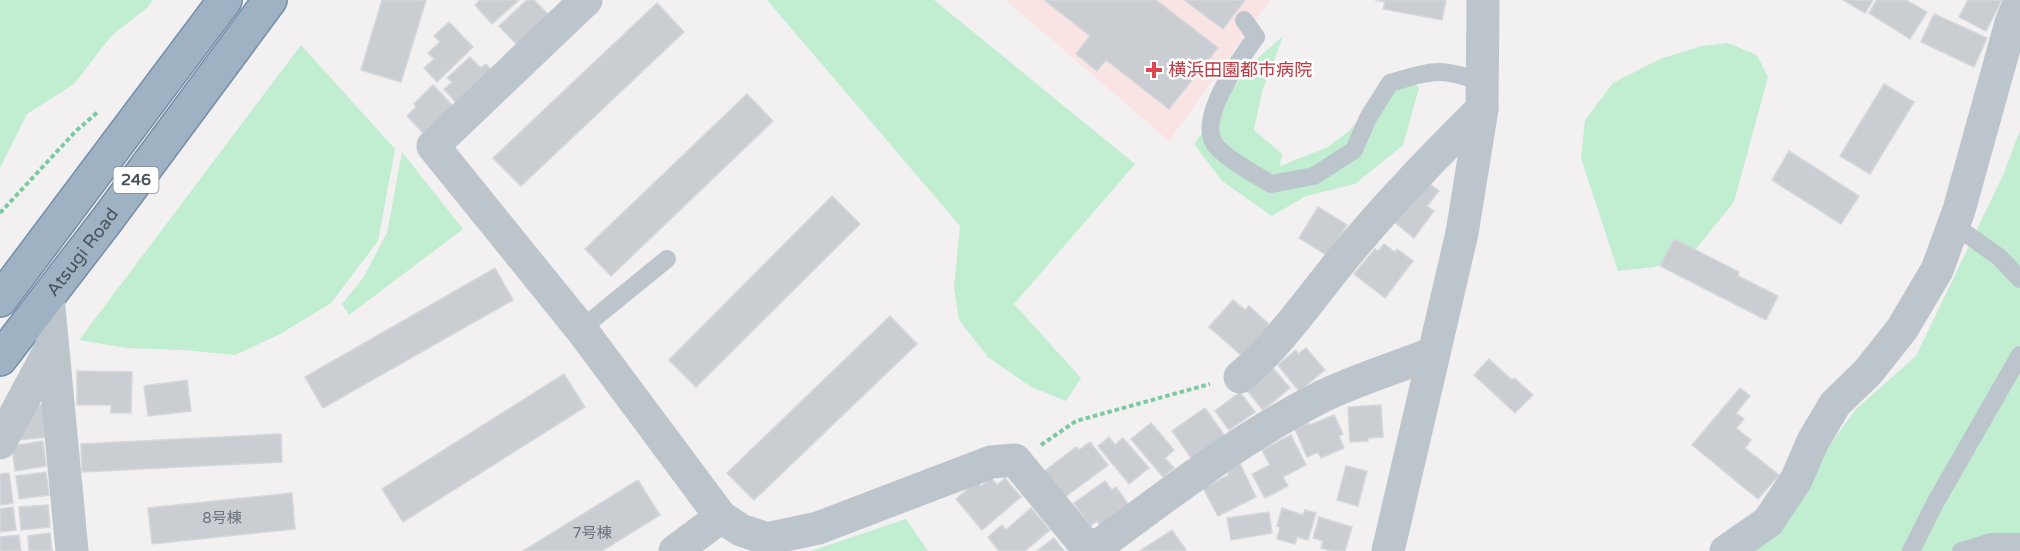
<svg xmlns="http://www.w3.org/2000/svg" width="2020" height="551" font-family="'Varela Round','Noto Sans JP',sans-serif">
<style>
.medical{fill:#fae4e3}
.green{fill:#c1edd1}
.building{fill:#cacdd2;stroke:#d4d7db;stroke-width:1.5}
.lines{fill:none;stroke-linecap:round;stroke-linejoin:round}
.trunk-casing{stroke:#768fa8;stroke-width:36}
.path{stroke:#7bc9a1;stroke-width:4;stroke-dasharray:4.5 3;stroke-linecap:butt}
.service{stroke:#bdc5cc;stroke-width:18}
.minor{stroke:#bdc5cc;stroke-width:33}
.tertiary{stroke:#bdc5cc;stroke-width:33}
.trunk{stroke:#9eb2c4;stroke-width:33}
.health-dot{fill:#e0444e;stroke:#fff;stroke-width:2}
.labels{text-anchor:middle;dominant-baseline:central;stroke-width:5;stroke-linejoin:round;paint-order:stroke}
.number-label{font-size:15px;fill:#69727a}
.shield{fill:#fff;stroke:#80878e;stroke-width:1.5}
.shield-label{font-size:16px;font-weight:bold;fill:#49545d}
.health-label{font-size:18px;fill:#be3a42;stroke:#fff;text-anchor:start}
.street-label{font-size:18px;fill:#49545d;stroke:#fff}
</style>
<rect width="100%" height="100%" fill="#f2f0f0"/>
<!-- medical -->
<path class="medical" d="M1006,0H1270L1169,141Z"/>
<!-- green -->
<path class="green" d="M0,0H153L147,8L112,35L74,84L27,114L0,168Z
M767,0H934L1135,164L1014,304L1081,378L1066,401L1031,387L988,357L959,320L954,288L960,226Z
M1283,36L1262,92L1254,130L1282,154L1280,166L1328,147L1349,131L1402,70L1419,88L1403,145L1355,184L1306,196L1272,216L1222,181L1194,144L1251,64Z
M1728,43L1757,55L1768,77L1734,202L1694,251L1654,267L1618,271L1581,158L1585,120L1613,83L1660,59L1702,46Z
M301,45L395,149L378,241L331,303L280,334L235,355L183,350L126,348L79,340Z
M2020,130V551H1752L1856,409L1916,356L2004,173Z
M402,152L463,229L349,315L342,304L363,278L387,233Z
M906,519L928,551H811Z"/>
<!-- building -->
<path class="building" d="M382,0H426L401,82L361,70Z
M480,0H519L492,24L475,5Z
M527,0H534L551,17L519,47L499,26Z
M1044,0H1156L1218,48L1169,109L1106,60L1097,71L1076,54L1090,36Z
M1184,0H1245L1223,29Z
M1375,0H1446L1442,20L1383,9L1385,2Z
M1843,0H1873L1865,13Z
M1877,0H1906L1927,12L1910,39L1869,13Z
M1968,0H2002L1986,31L1959,17Z
M657,3L684,32L521,186L493,158Z
M1934,14L1987,38L1974,67L1921,42Z
M449,22L473,47L437,82L424,68L434,59L428,53L440,42L434,36Z
M470,57L481,68L486,64L494,72L458,105L444,89L452,82L447,78Z
M1884,84L1914,102L1870,174L1840,156Z
M433,85L453,106L423,133L407,116L416,107L414,104Z
M747,94L773,121L611,276L585,249Z
M1789,151L1859,196L1841,224L1772,180Z
M1427,182L1439,191L1427,206L1434,211L1414,238L1393,221Z
M832,196L860,224L696,387L669,360Z
M1318,207L1347,225L1328,256L1299,238Z
M1674,239L1739,272L1738,276L1778,296L1766,320L1660,266Z
M1384,244L1395,252L1397,249L1413,261L1385,298L1354,274L1375,249L1378,251Z
M495,268L513,300L323,408L305,377Z
M1233,300L1245,310L1249,306L1270,325L1242,356L1209,327Z
M890,316L917,344L754,500L727,473Z
M1306,348L1325,370L1299,391L1278,365L1296,350L1298,354Z
M1489,359L1512,380L1514,378L1533,395L1515,413L1474,375Z
M1273,368L1290,388L1263,410L1246,389Z
M77,371L132,372L131,413H111V405H77Z
M564,374L585,407L403,522L382,489Z
M187,380L191,411L148,416L144,386Z
M1740,388L1750,396L1736,413L1744,419L1736,428L1751,440L1745,448L1779,475L1758,499L1692,445Z
M1240,392L1255,412L1229,430L1215,411Z
M48,404L47,437L19,440L31,407Z
M1381,405L1383,437L1368,438V441L1350,442L1348,407Z
M1205,408L1225,436L1192,459L1172,431Z
M1334,415L1343,434L1339,436L1344,448L1321,458L1318,452L1307,457L1295,429L1308,423L1310,425Z
M1151,423L1174,450L1165,458L1174,468L1163,477L1131,439Z
M281,434L282,462L82,472L81,444Z
M1291,435L1306,465L1283,477L1288,486L1265,498L1252,474L1270,465L1262,450Z
M1109,437L1115,445L1123,438L1149,468L1129,484L1098,446Z
M43,441L46,466L15,471L12,446Z
M1090,442L1108,465L1065,497L1045,471L1076,447L1079,450Z
M1240,464L1256,497L1218,516L1203,488L1229,475L1227,471Z
M1346,466L1367,471L1358,506L1337,500Z
M46,472L49,495L19,499L16,476Z
M9,473L13,503L0,505V474Z
M991,478L997,485L1005,478L1021,497L982,530L956,499L977,481L981,486Z
M638,480L660,515L602,551H523Z
M1105,481L1112,490L1116,487L1129,505L1100,525L1097,521L1090,526L1074,503Z
M292,493L295,529L152,544L148,508Z
M48,505L50,527L21,530L19,507Z
M13,507L16,530L0,532V509Z
M1031,508L1050,530L1025,551H999L988,537L1002,525L1006,530Z
M1282,508L1303,515L1305,510L1316,513L1308,540L1297,537L1295,544L1277,539L1280,527L1277,526Z
M1269,512L1272,533L1231,540L1227,518Z
M1319,517L1352,527L1345,551H1332L1321,548L1323,541L1313,538Z
M1172,530L1186,550L1185,551H1140Z
M50,533L52,551H29L28,536Z
M19,535L21,551H0V537Z
M1054,538L1064,551H1037Z"/>
<g class="lines">
<!-- trunk casing -->
<g class="trunk-casing">
<g id="trunk">
<path d="M0,300L225,0"/>
<path id="s1" d="M0,359L107,220L270,0"/>
</g>
</g>
<!-- path -->
<path class="path" d="M0,213L76,131L99,111
M1041,445L1076,421L1210,384"/>
<!-- service -->
<path class="service" d="M1244,20L1256,37C1241,58 1198,116 1214,143C1221,156 1258,176 1271,184L1314,176L1354,150L1368,118L1390,83C1432,71 1440,66 1483,83
M1954,225L1999,257L2020,279
M581,329L667,259
M1911,551L1934,505L2020,355
M1961,551L1991,542H2020"/>
<!-- minor -->
<path class="minor" d="M586,0L433,146L581,329L721,517L741,530L767,539L818,528L991,462L1015,460L1085,545L1101,544C1173,491 1243,436 1323,396C1358,379 1398,367 1434,353
M48,297L72,551
M1240,377C1279,345 1312,296 1345,256C1388,204 1434,156 1482,109
M0,443L52,346
M675,551L721,517
M1726,551L1768,522L1796,480L1813,441L1835,404L1868,372L1902,329L1937,270L1959,210L2011,23L2020,2"/>
<!-- tertiary -->
<path class="tertiary" d="M1388,551L1462,233L1482,109L1483,0"/>
<!-- trunk -->
<use href="#trunk" class="trunk"/>
</g>
<!-- markers -->
<path class="health-dot" d="M1151 61h6v6h6v6h-6v6h-6v-6h-6v-6h6z"/>
<g class="labels">
<!-- number labels -->
<g class="number-label">
<text x="222" y="518">8号棟</text>
<text x="592" y="533">7号棟</text>
</g>
<!-- shield labels -->
<rect class="shield" x="113.5" y="167" width="45" height="26" rx="4.5"/>
<g class="shield-label">
<text x="136" y="180">246</text>
</g>
<!-- health labels -->
<g class="health-label">
<text x="1168" y="70">横浜田園都市病院</text>
</g>
<!-- street labels -->
<g class="street-label">
<text stroke="none"><textPath href="#s1" startOffset="135">Atsugi Road</textPath></text>
</g>
</g>
</svg>
